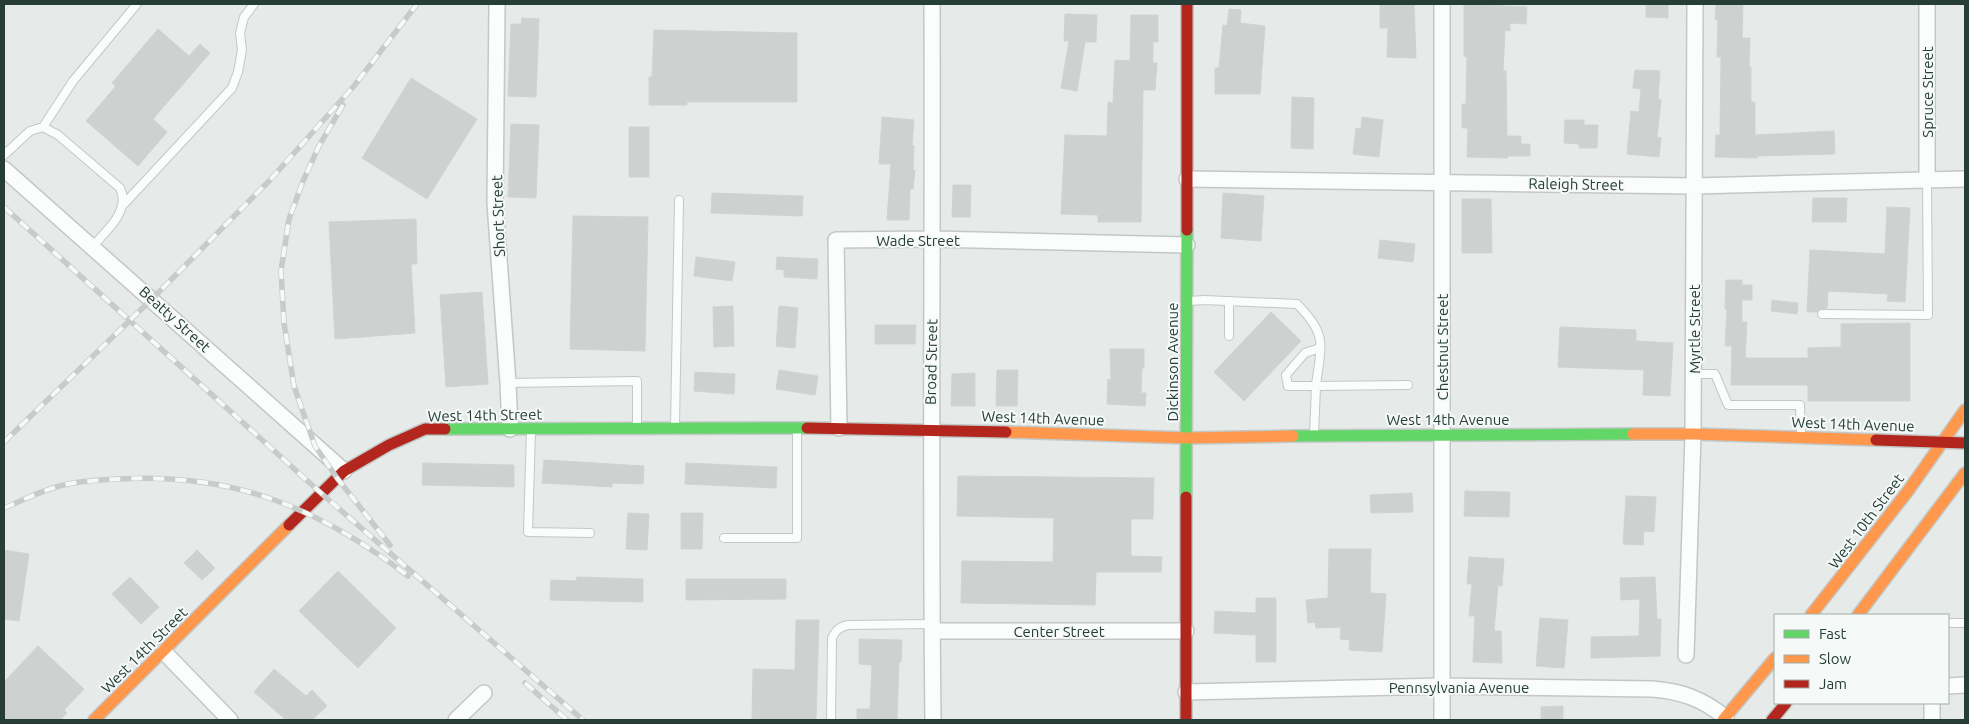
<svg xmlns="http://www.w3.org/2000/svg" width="1969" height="724" font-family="Ubuntu,sans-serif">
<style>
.building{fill:#cdd2d0;stroke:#cfd4d2}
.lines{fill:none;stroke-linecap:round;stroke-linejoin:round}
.lane-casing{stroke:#c3c8c6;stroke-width:10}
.street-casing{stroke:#c3c8c6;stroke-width:18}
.fast-casing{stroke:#c2c8c6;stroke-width:14}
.slow-casing{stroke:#c2c8c6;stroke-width:14}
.jam-casing{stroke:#c2c8c6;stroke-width:14}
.lane{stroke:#fbfcfc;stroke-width:8}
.street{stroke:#fbfcfc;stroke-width:15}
.fast{stroke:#63d668;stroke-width:11}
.slow{stroke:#ff974d;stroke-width:11}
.jam{stroke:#b3261e;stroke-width:11}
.rail-casing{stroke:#c7ccca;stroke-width:5.5}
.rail{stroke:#f5f9f7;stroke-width:4;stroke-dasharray:11;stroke-linecap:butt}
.labels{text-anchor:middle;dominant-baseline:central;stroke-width:4;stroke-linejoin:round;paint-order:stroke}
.street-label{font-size:15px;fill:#263d38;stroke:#f5f9f7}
</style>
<rect width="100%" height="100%" fill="#e6ebe9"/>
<!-- building -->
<path class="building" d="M1464,4L1527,7L1526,24L1510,23V31L1505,30L1503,71H1506L1507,136H1521V144H1530V156H1508L1507,158L1467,157L1468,128H1462V104H1466L1467,57L1464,56Z
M1646,4H1668V18L1646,17Z
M1716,4H1743L1742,38H1750L1749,67H1751V102H1755V135L1834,131L1835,154L1757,156V158L1715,157L1716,135H1720L1721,57H1717L1718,20H1715Z
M1380,5H1414L1416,58L1387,57L1388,28H1380Z
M1229,9L1241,10L1240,23L1265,26L1260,94H1215V68H1219L1223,25L1227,26Z
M1065,14L1097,15L1096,42H1085L1077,91L1061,88L1069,41H1064Z
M1131,15H1158V42H1153V63H1157L1155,90H1143L1141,222H1098V215L1061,214L1065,135L1107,136L1108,102L1113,103L1115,60L1130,61Z
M522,18L539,19L536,97L508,96L511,24H521Z
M158,29L189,56L200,44L210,53L153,119L167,132L138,166L86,121L116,86L112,83Z
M654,30L797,33V102H687V105H649V77H652Z
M1635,70L1660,71L1658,99L1661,100L1657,137L1661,138L1659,157L1627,154L1631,111L1639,112L1641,89L1633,88Z
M411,78L477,119L427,199L362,158Z
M1292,97L1314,98L1313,149L1291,148Z
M882,117L914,120L912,145L914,146L913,170H915L913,189H910L909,220H887L891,164H879Z
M1362,117L1383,120L1379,157L1353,154L1356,128L1361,129Z
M1565,120H1584V125H1598L1597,148H1579V144L1564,143Z
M511,124L539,125L536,198L508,197Z
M629,127H649V177H629Z
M953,185H971L970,217H952Z
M712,193L803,196L802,216L711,213Z
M1223,193L1264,196L1261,241L1221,238Z
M1813,198H1847L1846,222H1812Z
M1462,199H1491L1492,253H1462Z
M1887,207L1910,208L1905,302L1887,301L1888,294L1828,291L1827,308L1820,309L1817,312H1807L1810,250L1885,254Z
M573,216L648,217L645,351L570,349Z
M416,219L417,264H411L415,333L335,339L329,222Z
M1380,240L1415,244L1413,262L1378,258Z
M696,257L735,262L732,281L694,276Z
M777,257L818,259L817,279L784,277V270L776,269Z
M1726,280H1742V285H1752V300H1742V322H1747L1745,358H1808V348L1841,347V324L1910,323V401H1808V385H1731L1732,346H1725L1727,309H1725Z
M482,292L488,384L446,387L440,295Z
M1772,300L1798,303L1797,314L1771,311Z
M733,306L734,346L714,347L713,307Z
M779,306L798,308L795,348L776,346Z
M1271,312L1301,341L1244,401L1214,372Z
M875,325H916L915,344H875Z
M1560,327L1636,330V341L1673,343L1670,396L1643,395L1644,370L1558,367Z
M1110,349H1144V368H1142L1141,393H1146L1145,406L1107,404L1108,379L1111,380Z
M779,370L818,376L815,395L776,389Z
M997,370H1018L1017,406H996Z
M695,372L735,374L734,394L694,391Z
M975,373V406H951L952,374Z
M544,460L644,466L643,484L612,483V487L542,483Z
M423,463L514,465V487L422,485Z
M686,463L777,467L776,488L685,484Z
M958,476L1154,478L1153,519H1131V556L1162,557L1161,572H1096L1095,605L961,603L962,561L1053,562L1054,518L957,516Z
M1465,491L1510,492L1509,517L1464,516Z
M1412,493L1413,512L1371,513L1370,495Z
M1626,496L1656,497L1654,532L1644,531L1643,545L1623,544Z
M628,513L649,514L647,550L626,549Z
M681,513H703L702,549H681Z
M1329,549H1371L1370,593L1386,594L1382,652L1349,650L1350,640L1340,639L1341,627L1316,628L1315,622L1308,623L1306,600L1328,598Z
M4,550L29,554L19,621L4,619Z
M197,550L215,568L202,580L184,563Z
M1469,557L1504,559L1502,586L1498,585L1494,631H1501L1502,663L1473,662L1475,616H1469L1472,584H1467Z
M338,571L396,628L358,668L299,611Z
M130,577L159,607L141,624L112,594Z
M577,577L643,579V602L550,600L551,580L576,581Z
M1655,577L1657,619H1661L1660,656L1591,658V637L1639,636L1640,599L1621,600L1620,578Z
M686,579H786V599L686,600Z
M1256,598H1276V662H1256V635L1214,633L1215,611L1256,613Z
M1540,618L1568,620L1564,668L1536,666Z
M796,620H819L816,720H752L753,669L795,670Z
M859,639L902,640L901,662L899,661L897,720H857V709H870L872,665L859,664Z
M38,646L84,689L64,710L67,713L60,720H4V682Z
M274,669L306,696L312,690L327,706L312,720H286L254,692Z
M1563,706V720H1541V707Z"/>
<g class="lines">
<!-- lane casing -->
<g class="lane-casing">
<path id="lane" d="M43,127L73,81L137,4
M4,155L30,131L43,127L58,135L120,188C131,211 106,231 92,247
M124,204L232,88L238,72L242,50L240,33L244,17L254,4
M1189,301L1204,300L1297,304C1306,313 1319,328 1320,341C1322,355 1317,372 1316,386H1288L1286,375L1305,353L1320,348
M1822,314L1928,315L1927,180
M1229,336V301
M1694,374H1715L1728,405H1800L1801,436
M508,383L637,381V426
M675,426L679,200
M531,431L528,532L590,533
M1314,435L1316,386L1408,385
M724,538H797V430
M1948,623H1965
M831,720L832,638C836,630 839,627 848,625L932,624"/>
</g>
<!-- street casing -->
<g class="street-casing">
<path id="street" d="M497,4L495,203L508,383L510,429
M932,4C933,243 930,481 933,720
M4,169L344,471
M1187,179L1695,186L1965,179
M1927,180V4
M839,428L836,240L933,239L1187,245
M932,631H1186
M164,652L230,720
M1686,655L1693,434L1695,4
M1948,686L1965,685
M1186,692L1442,686L1652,689C1681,691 1703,699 1726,718
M1932,703V720
M456,720L484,693
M1442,720V4"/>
</g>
<!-- fast casing -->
<g class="fast-casing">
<path id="fast" d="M445,429L807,428
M1293,436L1633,434
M1186,497L1187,230"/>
</g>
<!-- slow casing -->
<g class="slow-casing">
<path id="slow" d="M1006,432L1187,438L1293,436
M1633,434H1693L1876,440
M1811,615L1908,491L1965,410
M1858,615L1965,473
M94,720L289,525
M1723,720L1775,658"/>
</g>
<!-- jam casing -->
<g class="jam-casing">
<path id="jam" d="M1187,230V4
M807,428L1006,432
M1876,440L1965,443
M289,525L344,471L389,445L425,429H445
M1186,720V497
M1772,720L1786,703"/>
</g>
<!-- lane -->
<use href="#lane" class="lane"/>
<!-- street -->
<use href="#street" class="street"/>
<!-- fast -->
<use href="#fast" class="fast"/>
<!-- slow -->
<use href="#slow" class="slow"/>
<!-- jam -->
<use href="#jam" class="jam"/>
<!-- rail casing -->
<g class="rail-casing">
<path id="rail" d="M343,105L319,146L303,181L289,219L281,271L284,323L294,386L315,446L337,478L390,545
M4,207L322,494L583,720
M4,442L152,299L270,180L354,86L417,4
M4,508C21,501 39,492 56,487C76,481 100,480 120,479C235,473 319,508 408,576
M525,683L567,720"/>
</g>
<!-- rail -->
<use href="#rail" class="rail"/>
</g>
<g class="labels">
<!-- street labels -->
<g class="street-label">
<text transform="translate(1927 92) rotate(-90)">Spruce Street</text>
<text transform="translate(1576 184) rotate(1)">Raleigh Street</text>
<text transform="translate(498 216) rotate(-92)">Short Street</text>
<text x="918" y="240">Wade Street</text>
<text transform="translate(175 319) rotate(42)">Beatty Street</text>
<text transform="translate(1694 329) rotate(-90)">Myrtle Street</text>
<text transform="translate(1442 347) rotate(-90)">Chestnut Street</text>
<text transform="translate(931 362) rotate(-89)">Broad Street</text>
<text transform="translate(1172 362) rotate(-90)">Dickinson Avenue</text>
<text transform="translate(485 415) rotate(-1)">West 14th Street</text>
<text transform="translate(1043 418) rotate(2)">West 14th Avenue</text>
<text x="1448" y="419">West 14th Avenue</text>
<text transform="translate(1853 424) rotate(2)">West 14th Avenue</text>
<text transform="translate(1866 521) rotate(-53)">West 10th Street</text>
<text x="1059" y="631">Center Street</text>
<text transform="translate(144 650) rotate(-45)">West 14th Street</text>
<text x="1459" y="687">Pennsylvania Avenue</text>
</g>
</g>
<!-- border -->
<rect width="1969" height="724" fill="none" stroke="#263d38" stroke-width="10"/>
<!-- legend -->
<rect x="1774" y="614" width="175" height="90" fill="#f5f9f7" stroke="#a2aeab"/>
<rect x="1784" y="630" width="25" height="8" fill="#63d668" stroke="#a2aeab"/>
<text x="1819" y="639" font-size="15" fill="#263d38">Fast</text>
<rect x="1784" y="655" width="25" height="8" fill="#ff974d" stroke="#a2aeab"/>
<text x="1819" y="664" font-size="15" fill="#263d38">Slow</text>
<rect x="1784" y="680" width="25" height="8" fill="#b3261e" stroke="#a2aeab"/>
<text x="1819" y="689" font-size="15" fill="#263d38">Jam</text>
</svg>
